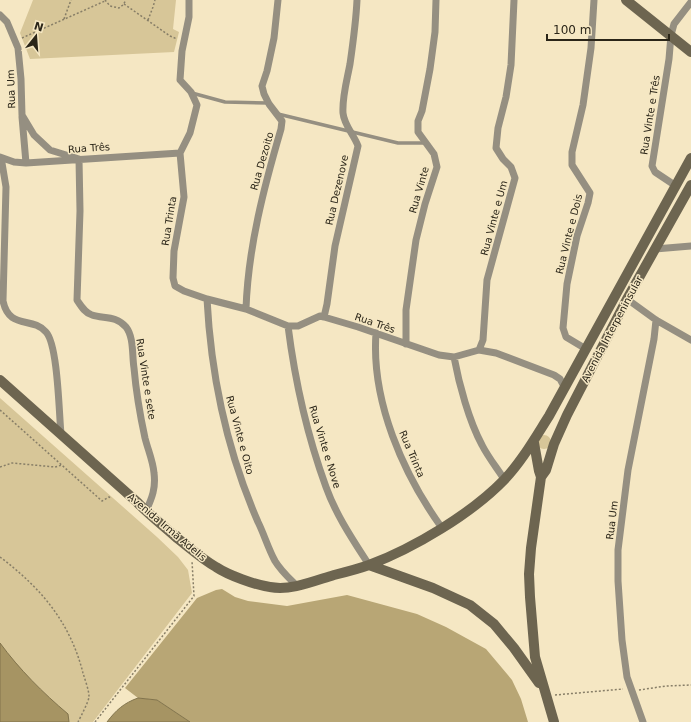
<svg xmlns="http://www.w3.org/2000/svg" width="691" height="722" font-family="'DejaVu Sans',sans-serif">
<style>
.green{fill:#d7c698}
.forest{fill:#b8a675}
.water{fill:#a69463;stroke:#81734c}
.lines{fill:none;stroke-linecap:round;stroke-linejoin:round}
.path{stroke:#877e67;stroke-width:1.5;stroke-dasharray:2 2;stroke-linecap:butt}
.lane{stroke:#958f81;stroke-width:3.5}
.street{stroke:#958f81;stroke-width:7}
.secondary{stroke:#6d6550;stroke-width:10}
.labels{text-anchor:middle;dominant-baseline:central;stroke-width:3;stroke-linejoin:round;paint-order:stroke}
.street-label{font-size:10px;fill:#2a2518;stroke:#f5e7c3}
</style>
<rect width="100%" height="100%" fill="#f5e7c3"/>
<!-- green -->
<path class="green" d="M33,0H176L173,29L179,32L174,52L30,59L20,33Z
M0,398L157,537L178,557L188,570L192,593L93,722H0Z
M537 442a7 7 0 1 1 14 0a7 7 0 1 1-14 0Z"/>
<!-- forest -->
<path class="forest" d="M222,589L235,597L248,601L287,606L347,595L417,614L446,627L486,649L512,680L521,699L528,722H190L157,700L138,698L125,688L197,598L216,590Z"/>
<!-- water -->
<path class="water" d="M0,643C19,669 43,693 68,714L69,722H0Z
M138,698L157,700L190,722H107C116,710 124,703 138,698Z"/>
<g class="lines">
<!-- path -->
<path class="path" d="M105,0L110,6L119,8L123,5L126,0
M124,4L170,36L177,39
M64,19L71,0
M148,20L153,7L155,0
M22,38L105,1
M0,410L102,501L109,497L111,498
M0,467L12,463L55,467L62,465
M0,557C41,588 70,622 83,673C85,680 89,690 89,697C88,703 81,716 78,722
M639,690L666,686L691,685
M555,695L623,689
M95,722L194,596L192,561"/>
<!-- lane -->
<path class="lane" d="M192,93L225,102L268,103
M278,114L398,143H425"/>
<!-- street -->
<path class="street" d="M189,0V17L182,51L180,80L191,92L197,105L190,133L180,153L184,197L174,251L173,278L175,286L184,291L207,299L246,309L288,326H298L320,316L324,317L358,327L439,355L454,357L479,350L496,353L554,375L560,379L565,388
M0,15L7,22L18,48L21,79L22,115L34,135L50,150L79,159L80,211L77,300C81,306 85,313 92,315C103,319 116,315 126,327C134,337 132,356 134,368C136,391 140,415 145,438C148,450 153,461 154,473C156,488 152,498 146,511
M22,117L26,163
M0,157L14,162L26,163L180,153
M0,161L2,163L6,187L3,301C9,330 32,316 46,332C58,345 59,414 61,434
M676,186L655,172L652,166L669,59L671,35L674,24L691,2
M655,249L691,246
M207,299C211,376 227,451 258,522C264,534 268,548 275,561C281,571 289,578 297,586
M627,299L656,320L691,340
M246,309C248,248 264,187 281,129L282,121L269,104L264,94L262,86L267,71L274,38L278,0
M324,317L327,304L335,246L358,146C354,135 344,125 343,113C342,97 347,80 350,64C353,43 356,22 357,0
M288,326C295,381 307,435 326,487C336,515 353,540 369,565
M376,333C371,401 403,474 442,528
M406,344V310L416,240L425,204L437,167L434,154L418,132V121L422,111L430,69L435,32L436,0
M586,349L566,337L563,328L567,284L577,236L588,203L590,193L572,165V152L583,105L591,48L594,0
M479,350L483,340L487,280L515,178L511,167L503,159L496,148L498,128L506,97L511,65L514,0
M454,357C459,384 469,421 482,445C488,457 497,468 504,479
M643,722L627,677L622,640L618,581V550L628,470L654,339L656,320"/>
<!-- secondary -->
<path class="secondary" d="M626,0L691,52
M0,380L137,502C149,515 164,526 177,538C190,548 202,559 216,567C228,575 255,585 270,587C291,591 314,581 334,575C346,572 358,569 369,565C414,548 471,514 504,480C522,461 535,438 549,416L691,158
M534,443L539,471L541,477
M369,565L433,588L470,605L494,624L514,648L539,683
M554,722L535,657L530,597L529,574L531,548L541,477L546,470L554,444L567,415L627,299L691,185"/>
</g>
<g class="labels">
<!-- street labels -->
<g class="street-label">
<text transform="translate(11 89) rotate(-92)">Rua Um</text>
<text transform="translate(650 115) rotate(-81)">Rua Vinte e Três</text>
<text transform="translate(89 148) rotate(-4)">Rua Três</text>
<text transform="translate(262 161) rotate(-74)">Rua Dezoito</text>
<text transform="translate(337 190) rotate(-77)">Rua Dezenove</text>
<text transform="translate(419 190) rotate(-74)">Rua Vinte</text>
<text transform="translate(494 218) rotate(-75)">Rua Vinte e Um</text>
<text transform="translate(169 221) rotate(-81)">Rua Trinta</text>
<text transform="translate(569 234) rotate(-76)">Rua Vinte e Dois</text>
<text transform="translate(375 323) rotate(19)">Rua Três</text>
<text transform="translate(612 329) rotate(-62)">Avenida Interpeninsular</text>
<text transform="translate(146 379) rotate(81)">Rua Vinte e sete</text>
<text transform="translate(240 435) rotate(75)">Rua Vinte e Oito</text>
<text transform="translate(325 447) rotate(73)">Rua Vinte e Nove</text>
<text transform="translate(412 454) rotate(67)">Rua Trinta</text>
<text transform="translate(612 520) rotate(-83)">Rua Um</text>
<text transform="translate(167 527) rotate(40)">Avenida Irmã Adelis</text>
</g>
</g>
<!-- north arrow -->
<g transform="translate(36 36) rotate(17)" stroke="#f5e7c3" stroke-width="3" paint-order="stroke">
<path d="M0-3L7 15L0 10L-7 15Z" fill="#2a2518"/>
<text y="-6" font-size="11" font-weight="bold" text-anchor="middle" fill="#2a2518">N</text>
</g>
<!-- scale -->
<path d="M547 34v6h122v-6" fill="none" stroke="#2a2518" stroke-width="2"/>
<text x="553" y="34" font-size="12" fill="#2a2518" stroke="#f5e7c3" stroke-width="3" paint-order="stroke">100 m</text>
</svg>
